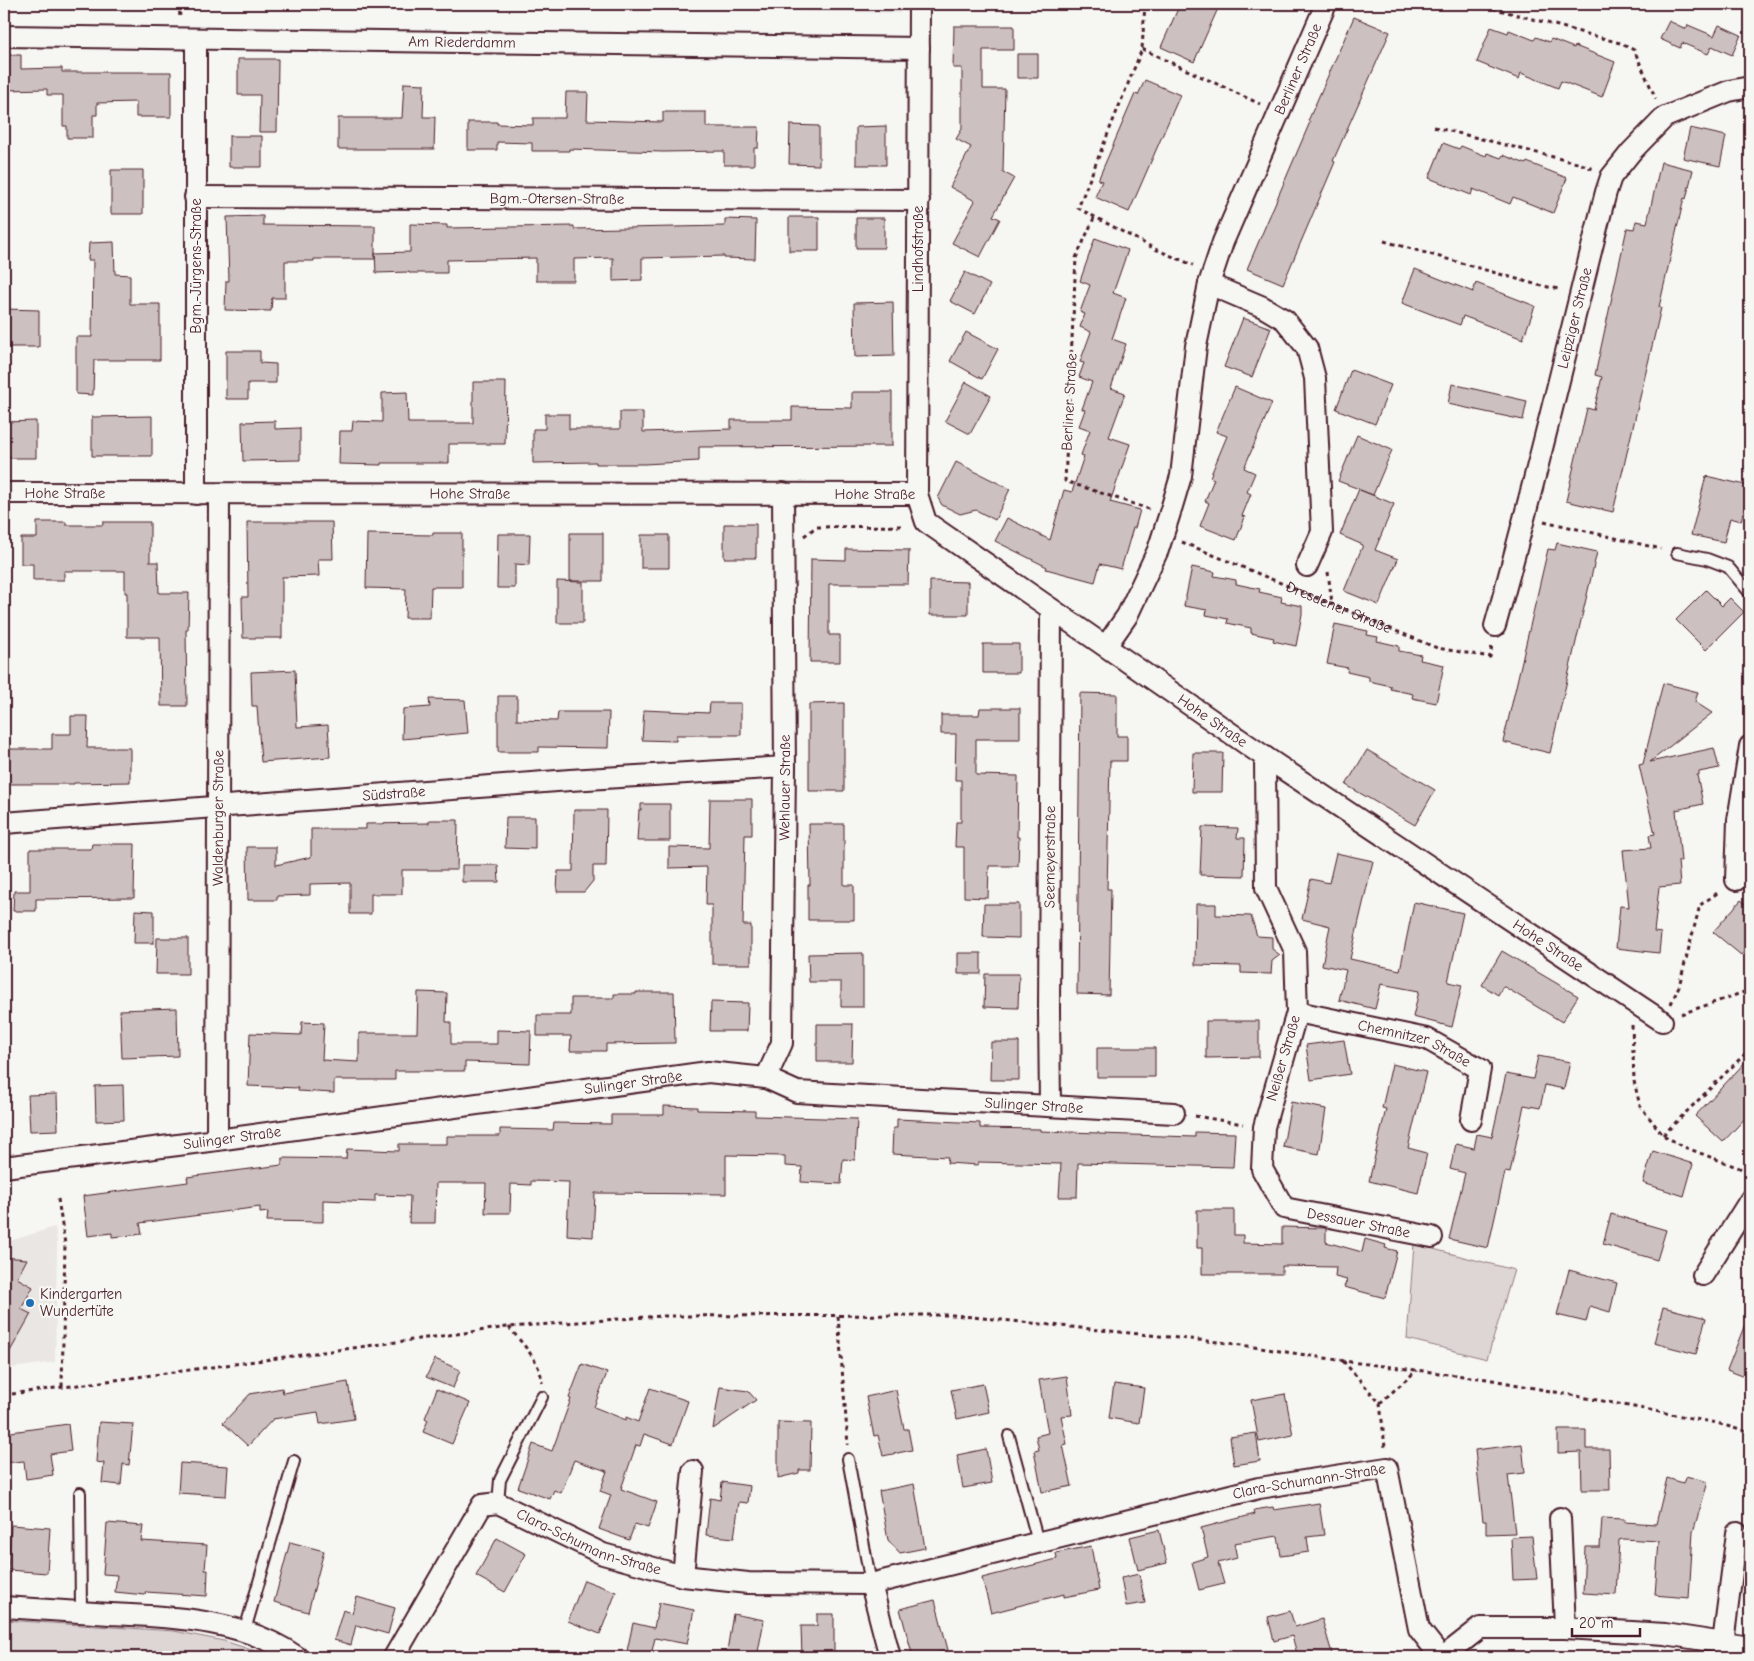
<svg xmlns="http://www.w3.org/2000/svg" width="1754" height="1661" font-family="'Comic Neue',sans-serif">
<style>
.built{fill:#e9e6e3}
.green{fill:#ddd6d5;stroke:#947a80}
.building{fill:#ccc1c0;stroke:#4a1f2b}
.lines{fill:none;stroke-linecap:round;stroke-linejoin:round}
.lane-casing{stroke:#4a1f2b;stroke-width:14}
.street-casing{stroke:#4a1f2b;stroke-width:24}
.path{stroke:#4a1f2b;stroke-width:3;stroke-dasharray:4 4;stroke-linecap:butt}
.lane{stroke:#f6f6f2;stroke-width:10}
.street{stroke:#f6f6f2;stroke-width:20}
.poi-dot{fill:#1f6fb2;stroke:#f6f6f2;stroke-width:2}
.labels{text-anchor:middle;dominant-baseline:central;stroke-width:4.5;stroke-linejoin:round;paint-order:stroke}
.street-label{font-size:15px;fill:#4a1f2b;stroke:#f6f6f2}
.poi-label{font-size:15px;fill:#4a1f2b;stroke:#f6f6f2;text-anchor:start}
</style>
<rect width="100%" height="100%" fill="#f6f6f2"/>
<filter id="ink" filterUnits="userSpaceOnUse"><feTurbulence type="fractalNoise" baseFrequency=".02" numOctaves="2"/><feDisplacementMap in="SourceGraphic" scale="10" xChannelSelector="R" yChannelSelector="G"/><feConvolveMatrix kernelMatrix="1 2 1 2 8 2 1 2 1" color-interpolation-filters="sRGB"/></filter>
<g filter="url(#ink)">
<!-- built -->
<path class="built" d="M412,4H900V13L499,5Z
M55,1227L57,1241L55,1362L4,1369V1243Z"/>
<!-- green -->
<path class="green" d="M1414,1244L1514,1270L1487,1359L1407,1339Z
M4,1620L174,1631L224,1641L274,1657H4Z"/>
<!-- building -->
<path class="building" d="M1180,4H1220L1194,62L1161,47Z
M1354,17L1390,32L1333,161L1335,162L1283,284L1247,269L1310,122L1308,121Z
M1669,21L1686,29L1688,25L1714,36L1719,25L1741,35L1732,55L1712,46L1708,54L1682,43L1680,48L1660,39Z
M954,26H1014V50H983V89H1005L1003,172L1014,178L993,216L1000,219L980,257L952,243L975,201L950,187L971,147L956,139L962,129V68H953Z
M1491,27L1508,33L1509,30L1534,40L1536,37L1549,42L1551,39L1574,48L1575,46L1615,62L1602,97L1561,81L1558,88L1521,73L1519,79L1477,62Z
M1017,54H1038V78H1017Z
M4,55H21V69L62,68V72H171V117H136V102L97,103V115H93V138H67V126H63V95H47V89L4,90Z
M238,59H278L277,132H259L260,95H238Z
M1145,80L1180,95L1129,212L1095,197L1102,181L1098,180L1135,94L1138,95Z
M404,83L424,84L423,117H435L434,149H338V118H402Z
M566,92H588L587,120L663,122V112H706V127H759L758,148H754V165H724V151L663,152L569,149V151H532V143L497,142V150H468V122H497V124L533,125V118H565Z
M790,125L819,126V165L789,164Z
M886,126V165H856V127Z
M1690,128L1726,136L1720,166L1683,158Z
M229,136H262V167H229Z
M1443,143L1459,149L1461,146L1486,156L1487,153L1501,158L1503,155L1526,164L1527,162L1567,178L1553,213L1513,197L1510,204L1473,189L1471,195L1429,178Z
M1661,162L1693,170L1686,199L1684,198L1659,307L1661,308L1613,512L1566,501L1587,408L1594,410L1602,377L1595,375L1627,228L1634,229L1636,221L1647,223Z
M111,170H143V214H111Z
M263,216V225L375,226V259H314V261H285V298H272L271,311L225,310L226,281H229L227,217Z
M789,217H819V251H789Z
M856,218H884V248H856Z
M725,219L756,220L755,259L724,258V256L642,258V280L613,281V258L574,259V281H536V258L447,260V273H409V272L376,273L375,253L410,252V224L447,225V228L574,226V229L725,226Z
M1095,238L1128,250L1113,293L1126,298L1112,339L1126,344L1111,388L1125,393L1109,437L1130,444L1110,502L1140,510L1135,528H1133L1121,569L1100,564L1095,582L1046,569L1047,567L995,541L1007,518L1050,540L1064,490L1072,492L1084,456L1081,455L1090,430L1079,426L1085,410L1082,409L1092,382L1079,377L1084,363L1080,362L1091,332L1080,327L1085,314L1080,312L1090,285L1080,281Z
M114,242L115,274L130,275V304H160V360H94L93,395L76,394V337H92L93,260H88L89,243Z
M1415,269L1473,292L1476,283L1535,306L1523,339L1463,316L1460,325L1402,303Z
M965,272L990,285L975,314L950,301Z
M893,302L894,356L855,357L854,303Z
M4,309L39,310V347H4Z
M1243,318L1271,328L1252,377L1224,367Z
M966,332L998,349L982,379L950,361Z
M226,351H260V363L276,364V383H248V399H226Z
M1351,370L1391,385L1375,424L1336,409Z
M473,382H506L505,444H449V463H381V465L339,464L340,431H352L353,421L382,422V393L407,392L408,423H473Z
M966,382L991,396L970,434L945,421Z
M1452,384L1527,401L1523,420L1448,404Z
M1235,387L1272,403L1244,468L1255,473L1247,492L1251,494L1242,516L1245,517L1236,540L1200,526L1209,503L1205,501L1214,479L1210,477L1227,436L1216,432Z
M852,392H892V446L699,447V461L644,464H596V462L533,463V429H545V414H569V429H620V412H643V432L731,429V420H792V407L852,408Z
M152,416V456H92V417Z
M36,421V458H4V422Z
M275,421V429L300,428V460L243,461L242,422Z
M1357,435L1392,450L1373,495L1360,490L1394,504L1375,550L1398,559L1379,605L1344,591L1363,545L1340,535L1359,489L1338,481Z
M956,462L1010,489L995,520L976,510L960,514L942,505L938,498Z
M1706,476L1750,486L1741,521L1730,518L1724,542L1691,535Z
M37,522H66V525H103V522H150V562H158L159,593H189L188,630H186L187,706H161L160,637H127V593H125V571H64V580H33V564H21V538H37Z
M247,522H332L333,559H318L319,576L282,577V638H243L242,597H248Z
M724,524H756V558H724Z
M433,533H462V587H431L430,618H405L406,589L366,588L367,534L433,535Z
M570,533H603V581H570Z
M498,534H530L529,565L515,564V588H497Z
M641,535H669V568H641Z
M1557,543L1597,552L1550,753L1503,742L1548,549L1555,550Z
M846,549L909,550L908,584H829V635H840V662H810L811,559L846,560Z
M1192,567L1215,572L1214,576L1236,580V584L1260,589L1259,592L1282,597L1281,602L1302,606V614L1296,646L1273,641L1274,638L1251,633V628L1227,623L1228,619L1206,615L1207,610L1184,606Z
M557,581L583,582V623H557Z
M930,581L968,582V615H930Z
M1706,590L1722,606L1730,598L1744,612L1706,650L1676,620Z
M1335,624L1368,631L1367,635L1378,637L1377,641L1399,646V651L1421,655L1420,660L1444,665L1436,703L1412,698L1413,694L1390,689L1391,686L1369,681V677L1347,672L1348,668L1327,664Z
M983,644H1019V673H983Z
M295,670L297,727L328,725L330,757L261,762L257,706H252L251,672Z
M1663,683L1698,692L1695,702L1712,713L1650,762L1714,748L1719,768L1699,772V775H1697L1703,804L1676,810L1681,861H1678L1680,885L1659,887L1654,932L1661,933L1659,953L1616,948L1620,906L1629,907L1623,850L1651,848L1649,835L1655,834L1639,765L1643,764Z
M1080,693L1117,694V736H1127V761H1110L1107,889H1111L1109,995L1077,994Z
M498,696H517V720L557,721L558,712H609L608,748L539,747V752H498Z
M429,699L465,700L468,733L402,739L403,709L430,707Z
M710,703H741V735H676V741L642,740L644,710L709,713Z
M844,703V791H809V704Z
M980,708H1020V739H976V775L1018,776L1017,837H1019L1018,866H989L988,898L964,897V847H955L956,822H961V780H955L956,734H941V715H979Z
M71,716H88L87,748H130V782L74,783V784H4V749H52V734H71Z
M1367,750L1435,790L1415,825L1346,785Z
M1193,753H1223L1222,792H1192Z
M710,799H752V835H745L743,925H751V964H712V905H706L707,867L669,868V847L709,848Z
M641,804H670V841H637L639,810H641Z
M574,810H607L606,866H593V881L584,892H557L558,871H573Z
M506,817H535V849L505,848Z
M429,820H458L457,870H402V894H371V914H350V883L310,884V895L277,896V900H248L247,847H276V865L311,857V829H366V824L429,823Z
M809,824H844V885H854V920H808V885H810Z
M1202,827L1238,828L1237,838H1245L1244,876L1200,875Z
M92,844H135L134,898L36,899V911H13L14,891H30V849H91Z
M1336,853L1373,861L1350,959L1400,970L1414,902L1463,913L1448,982L1462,985L1452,1027L1413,1017L1419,991L1381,984L1375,1009L1339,1000L1346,970L1322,965L1330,926L1302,919L1311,879L1329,883Z
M462,865H498L499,882H462Z
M1741,900L1750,908V945L1741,955L1713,932Z
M984,904H1019V938L983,937Z
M1196,904H1216V915L1251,916L1257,936L1272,937V949L1280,955L1272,961L1271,974L1241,973V966L1195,965Z
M135,910L154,911V943H134Z
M157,938H188V974H156Z
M1502,951L1578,996L1562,1022L1503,986L1498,995L1482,985Z
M863,953V1007H841V982H809L808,954Z
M958,953H981V974H958Z
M985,974H1019L1018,1008L984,1007Z
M418,992L447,993L446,1022H451V1044H497V1030L531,1031L530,1064L465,1062V1071H395V1080H334V1093L298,1091V1088L248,1086L250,1033L301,1035L302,1022L324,1023L322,1060L359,1062V1033H417Z
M636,992H674L675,1043L606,1044V1051H570L571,1036H537V1015H571V998H614V994H636Z
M711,1002L748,1003L747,1031H710Z
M177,1008L178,1056L122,1058L120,1010Z
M1206,1021H1259V1057L1206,1058Z
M817,1024H853L852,1062H817Z
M1344,1040L1350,1074L1311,1080L1306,1045Z
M991,1042H1019V1080H990Z
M1097,1048H1155V1077H1097Z
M1538,1056L1570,1062L1564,1089L1545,1085L1540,1108L1524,1105L1510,1173L1505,1172L1488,1248L1449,1239L1465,1173L1450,1169L1456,1144L1474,1148L1477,1134L1492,1137L1506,1074L1533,1079Z
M1750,1057V1113L1723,1142L1695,1116Z
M1392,1064L1426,1072L1408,1148L1427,1153L1418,1193L1369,1181L1386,1109L1382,1108Z
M123,1085L124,1120L96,1121L95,1086Z
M57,1094L58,1130L30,1131L28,1095Z
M1291,1102L1326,1109L1319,1154L1283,1147Z
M664,1106L697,1107V1110L755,1111V1116L857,1119L855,1160L843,1159L841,1184L801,1182L802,1167L785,1166V1156L726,1155V1194L595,1193L593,1237L567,1235L569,1182L531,1181V1185L511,1184L510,1213H485L486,1183H436L435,1223H409L410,1196L375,1195V1202L323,1200V1222L267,1221L268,1212L260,1213V1207L140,1223L142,1234L112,1237V1233L88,1236L83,1196L188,1182L187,1177L282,1165V1158L346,1159L347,1149L399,1151V1144H447V1136H500V1129L553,1130L554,1123L611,1124V1115H664Z
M897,1119L980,1123V1128L1040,1129V1131L1099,1133V1134L1195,1137V1132L1235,1133L1233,1167L1078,1163L1077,1197H1059L1061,1164L978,1162V1165L947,1163L948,1157L892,1154L893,1128H897Z
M1653,1151L1693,1164L1684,1196L1643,1183Z
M1197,1210H1234V1235H1243V1243L1282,1244V1227L1326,1228V1242L1362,1252L1365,1239L1386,1245L1385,1248L1397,1251L1385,1298L1344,1287L1347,1280L1335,1277L1336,1267L1282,1266V1274H1202V1248H1197Z
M1611,1214L1666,1230L1657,1260L1603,1244Z
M4,1257L27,1259L17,1278L33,1287L21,1309L31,1314L4,1362Z
M1569,1270L1617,1283L1610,1312L1590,1306L1586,1322L1557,1315Z
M1663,1307L1706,1318L1696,1354L1654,1343Z
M1749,1314H1750V1379L1727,1370Z
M435,1359L460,1370L453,1388L426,1377Z
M582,1364L607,1373L594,1407L626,1420V1417L638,1422L650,1388L688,1401L673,1444L644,1434L640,1446L636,1445L621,1489L657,1502L648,1528L635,1524L629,1540L599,1529L611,1495L600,1491L607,1471L574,1460L561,1493L554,1490L550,1499L518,1488L533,1444L552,1451L571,1399L569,1398Z
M1067,1376L1072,1415L1061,1416L1067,1444L1063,1445L1072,1486L1042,1492L1034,1451L1039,1450L1036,1436L1048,1433L1039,1380Z
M348,1382L354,1419L320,1424L318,1412L273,1419L248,1446L223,1423L250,1394L282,1388L283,1393Z
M983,1384L989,1412L957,1419L951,1390Z
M1114,1384L1144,1388L1139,1423L1109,1418Z
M720,1387L748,1391L756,1400L713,1429Z
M437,1389L470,1403L452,1444L423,1432L428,1420L425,1418Z
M896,1390L904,1429H908L912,1450L883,1456L878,1435L874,1436L866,1397Z
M1285,1394L1293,1435L1259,1442L1251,1400Z
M99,1422L133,1424L129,1465L123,1464L121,1485L102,1483L104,1463L96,1462Z
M778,1422L811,1423L810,1470H799V1473L778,1478Z
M68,1424L71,1451L50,1454L53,1475L26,1479L24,1461L4,1463V1433Z
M1558,1430H1586V1449H1609L1610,1490H1582L1581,1452L1558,1453Z
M1256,1433L1260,1461L1234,1465L1230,1437Z
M1522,1444L1525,1473L1508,1475L1515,1533L1486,1534V1521H1483L1475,1450Z
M986,1449L992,1483L963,1488L957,1455Z
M180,1463L228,1466L226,1496L178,1493Z
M1686,1476L1708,1482L1693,1532L1689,1598L1655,1595L1659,1541L1623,1539L1619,1540L1616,1595L1583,1593L1585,1547H1600L1602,1518L1624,1519V1522L1656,1524L1667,1478L1683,1483Z
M722,1482L750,1486L748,1503L739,1502L734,1538L706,1535L710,1498L720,1500Z
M914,1484L925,1548L900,1553L888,1540L879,1491Z
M1319,1503L1324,1535L1307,1537L1309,1552L1281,1556L1278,1536L1234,1543L1237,1558L1218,1563L1224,1584L1199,1590L1192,1562L1208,1557L1201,1528L1255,1514L1254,1510L1273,1507L1274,1510Z
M107,1523L143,1526L141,1541L207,1545L205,1570H208L207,1596L146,1592L145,1595L115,1592L117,1575L103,1574Z
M11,1525L50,1528L47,1573L8,1570Z
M1159,1530L1167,1563L1138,1570L1130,1537Z
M1532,1536L1537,1579L1513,1580L1511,1537Z
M497,1538L526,1554L505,1592L476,1576Z
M290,1542L324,1551L308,1612L274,1602Z
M1091,1546L1099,1590L1064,1597V1594L991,1613L982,1578L1057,1559L1056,1553Z
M1139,1574L1145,1603L1126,1606L1121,1578Z
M584,1580L616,1592L600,1634L568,1621Z
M357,1597L395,1608L388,1634L356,1625L351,1645L334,1640L343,1610L352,1613Z
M935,1600L948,1650L922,1657H913L900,1609Z
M659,1603L694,1610L687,1644L655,1638L651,1655L627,1651L633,1623L654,1628Z
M1290,1611L1295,1627L1322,1619L1333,1657H1298L1292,1636L1274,1641L1268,1617Z
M733,1614L764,1620L757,1657H726Z
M817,1614H834V1657H802L801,1626H817Z"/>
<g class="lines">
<!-- lane casing -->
<g class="lane-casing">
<path id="lane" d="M1677,553L1707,559L1728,567L1750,593
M1009,1436L1038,1542
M848,1459L871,1584
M80,1493L81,1612
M498,1503L500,1480L542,1397
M245,1630L294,1461"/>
</g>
<!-- street casing -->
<g class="street-casing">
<g id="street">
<path id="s2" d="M919,4L917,494L926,522L1265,757L1662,1021"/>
<path id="s3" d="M4,36L919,48"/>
<path d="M196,39V494"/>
<path id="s4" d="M195,197L919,200"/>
<path d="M1209,284L1263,307L1285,320L1307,348L1315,378L1322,532L1307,566"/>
<path id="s5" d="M4,493L917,494"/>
<path id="s6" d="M1495,626C1536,482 1569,336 1606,192L1611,177L1631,152L1665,117L1729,91L1750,87"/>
<path id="s7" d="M1106,646L1127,616L1158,550L1169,516L1181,476L1196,346L1209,284L1223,242L1326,4"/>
<path id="s8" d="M1265,757L1266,888L1295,951L1297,1012L1264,1127L1262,1169L1284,1208L1432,1237"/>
<path id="s9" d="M4,823L570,780L785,767"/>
<path d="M1736,880L1738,820L1750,746"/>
<path id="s10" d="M1297,1012L1427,1039L1480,1069L1471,1120"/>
<path id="s11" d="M766,1078L782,1043L785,767L783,493"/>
<path id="s12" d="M1050,1106L1049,1011L1051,609"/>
<path id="s13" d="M217,1140L219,494"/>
<path id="s14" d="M4,1167L217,1140L708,1072L766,1078L797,1092L1174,1113"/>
<path d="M1703,1275L1750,1200"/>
<path d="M1560,1518L1565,1628"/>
<path d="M683,1576L693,1471"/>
<path d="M871,1584L890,1657"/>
<path d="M4,1607C39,1609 75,1612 110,1614C174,1617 243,1619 297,1657"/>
<path d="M1723,1643L1737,1533"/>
<path id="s15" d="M394,1657L482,1505L498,1503L603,1554L683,1576L748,1583L871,1584L1259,1488L1387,1468L1419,1629L1441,1657"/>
<path d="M1443,1657L1480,1628H1565L1665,1634L1750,1647"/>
</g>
</g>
<!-- path -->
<g class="path">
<path d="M179,4L180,18"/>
<path d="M1145,4L1142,49L1078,208L1155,249L1193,265"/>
<path d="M1485,6L1620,43L1634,50L1656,99"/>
<path d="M1142,49L1260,104"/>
<path d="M1434,127L1581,164L1593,169"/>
<path d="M1094,218L1076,258L1065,481L1149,509"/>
<path d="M1384,241L1538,285L1559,289"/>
<path d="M1544,521L1661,549"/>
<path d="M804,536L816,527L905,526"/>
<path id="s1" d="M1182,542L1437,648L1490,657L1492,645"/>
<path d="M1328,572L1332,603"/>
<path d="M1671,1004L1679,986L1700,905L1719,892"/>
<path d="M1681,1014L1750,990"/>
<path d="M1632,1025L1634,1081L1640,1106L1663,1135L1684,1147L1750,1172"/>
<path d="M1195,1116L1243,1124"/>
<path d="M1663,1135L1750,1049"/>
<path d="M58,1199L65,1244L62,1387"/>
<path d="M838,1316L848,1445"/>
<path d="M509,1327C522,1344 541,1361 542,1383"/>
<path d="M1343,1361L1380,1403L1385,1447"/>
<path d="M4,1395L508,1327L661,1316L953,1315L1228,1343L1351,1362L1487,1379L1717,1423L1750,1433"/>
<path d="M1380,1403L1417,1370"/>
</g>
<!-- lane -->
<use href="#lane" class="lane"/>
<!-- street -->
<use href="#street" class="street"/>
</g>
</g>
<!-- markers -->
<circle class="poi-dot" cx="30" cy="1303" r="5"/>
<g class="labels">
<!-- street labels -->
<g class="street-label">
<text stroke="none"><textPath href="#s3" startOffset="458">Am Riederdamm</textPath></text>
<text stroke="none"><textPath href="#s7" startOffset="614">Berliner Straße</textPath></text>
<text stroke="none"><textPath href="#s4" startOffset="362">Bgm.-Otersen-Straße</textPath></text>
<text transform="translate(918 249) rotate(-90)">Lindhofstraße</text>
<text transform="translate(196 266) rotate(-90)">Bgm.-Jürgens-Straße</text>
<text stroke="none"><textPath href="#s6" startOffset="318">Leipziger Straße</textPath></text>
<text transform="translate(1069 402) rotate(-87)">Berliner Straße</text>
<text stroke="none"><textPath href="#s5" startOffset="61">Hohe Straße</textPath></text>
<text stroke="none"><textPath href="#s5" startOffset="466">Hohe Straße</textPath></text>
<text stroke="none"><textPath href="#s5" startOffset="871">Hohe Straße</textPath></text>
<text stroke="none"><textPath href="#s1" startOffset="170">Dresdener Straße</textPath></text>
<text stroke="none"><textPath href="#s2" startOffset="868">Hohe Straße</textPath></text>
<text stroke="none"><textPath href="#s11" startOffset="294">Wehlauer Straße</textPath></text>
<text stroke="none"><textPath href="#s9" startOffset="391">Südstraße</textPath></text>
<text stroke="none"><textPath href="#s13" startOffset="322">Waldenburger Straße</textPath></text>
<text stroke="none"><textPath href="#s12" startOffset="249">Seemeyerstraße</textPath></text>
<text stroke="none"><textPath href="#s2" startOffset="1272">Hohe Straße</textPath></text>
<text stroke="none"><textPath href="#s10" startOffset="122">Chemnitzer Straße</textPath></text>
<text transform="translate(1283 1058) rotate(-74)">Neißer Straße</text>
<text stroke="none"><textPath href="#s14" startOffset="635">Sulinger Straße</textPath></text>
<text stroke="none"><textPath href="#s14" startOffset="1040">Sulinger Straße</textPath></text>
<text stroke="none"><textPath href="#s14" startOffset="230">Sulinger Straße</textPath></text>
<text stroke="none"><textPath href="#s8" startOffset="544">Dessauer Straße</textPath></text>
<text stroke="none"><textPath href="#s15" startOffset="1030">Clara-Schumann-Straße</textPath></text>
<text stroke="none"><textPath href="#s15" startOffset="291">Clara-Schumann-Straße</textPath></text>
</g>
<!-- poi labels -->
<g class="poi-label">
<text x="40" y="1294">Kindergarten<tspan x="40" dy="17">Wundertüte</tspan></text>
</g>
</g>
<!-- margin -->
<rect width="1754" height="1661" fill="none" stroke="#f6f6f2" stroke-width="20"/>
<rect x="10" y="10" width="1734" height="1641" fill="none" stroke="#4a1f2b" stroke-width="2" filter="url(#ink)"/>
<!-- scale -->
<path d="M1572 1628v8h68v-8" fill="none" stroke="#4a1f2b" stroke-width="2.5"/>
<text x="1579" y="1628" font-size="15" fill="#4a1f2b" stroke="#f6f6f2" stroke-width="4" paint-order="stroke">20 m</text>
</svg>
